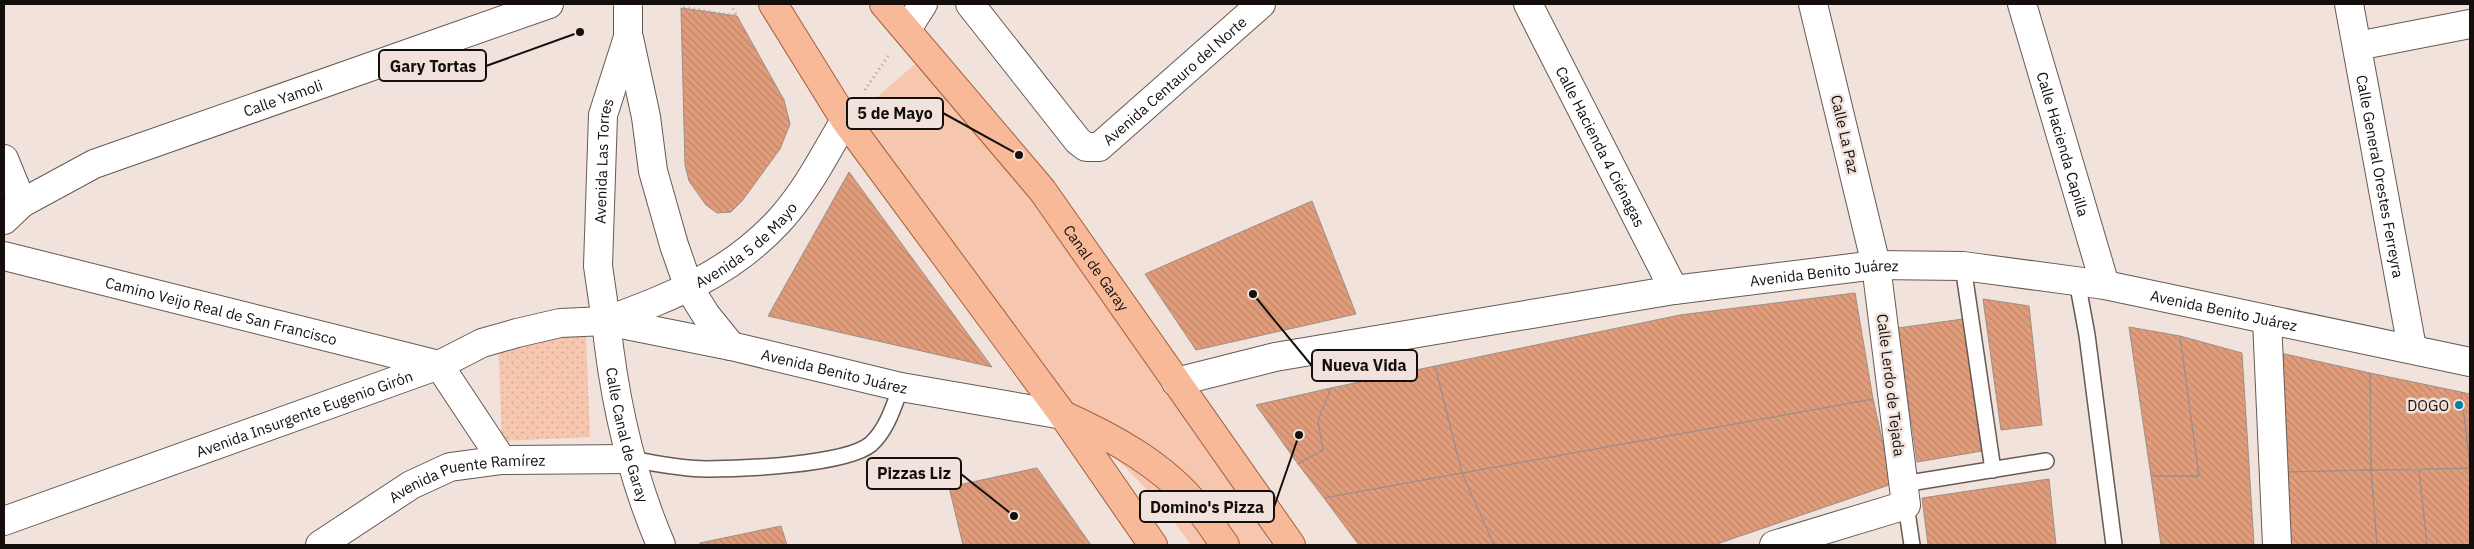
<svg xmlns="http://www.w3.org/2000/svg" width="2474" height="549" font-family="'IBM Plex Sans',sans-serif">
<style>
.grass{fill:#f7c6af}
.garden{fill:url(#garden-dots)}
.building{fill:url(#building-back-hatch);stroke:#9c8f89}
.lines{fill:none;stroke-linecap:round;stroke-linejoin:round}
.service-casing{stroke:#665a54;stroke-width:18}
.minor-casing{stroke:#665a54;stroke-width:30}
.tertiary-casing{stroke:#665a54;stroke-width:30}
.primary-casing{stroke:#a45f3b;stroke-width:30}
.path{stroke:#aa9e99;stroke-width:3;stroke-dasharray:1 4;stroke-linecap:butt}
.service{stroke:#fff;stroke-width:15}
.minor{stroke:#fff;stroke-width:28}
.tertiary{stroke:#fff;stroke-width:28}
.primary{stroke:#f7b998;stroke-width:28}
.poi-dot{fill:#0080a5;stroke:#f1e2db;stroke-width:2}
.labels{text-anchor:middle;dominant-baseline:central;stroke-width:5;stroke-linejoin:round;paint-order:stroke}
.street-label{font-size:15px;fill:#140f0d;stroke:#f1e2db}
.poi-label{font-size:15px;fill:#140f0d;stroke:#f1e2db;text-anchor:end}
.leader{fill:none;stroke:#140f0d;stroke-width:2}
.callout-dot{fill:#140f0d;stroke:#f1e2db;stroke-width:2}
.callout{fill:#f1e2db;stroke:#140f0d;stroke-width:2}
.callout-label{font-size:16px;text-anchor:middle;font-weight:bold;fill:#140f0d}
</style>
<defs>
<pattern id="garden-dots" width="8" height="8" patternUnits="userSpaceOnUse" patternTransform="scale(1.25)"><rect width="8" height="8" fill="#f7c6af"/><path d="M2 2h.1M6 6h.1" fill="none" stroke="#d3a995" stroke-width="1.8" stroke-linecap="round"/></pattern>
<pattern id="building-back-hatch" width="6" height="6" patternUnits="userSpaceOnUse" patternTransform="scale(1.25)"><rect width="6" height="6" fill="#e19d7b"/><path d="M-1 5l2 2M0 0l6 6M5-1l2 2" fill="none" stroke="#c08669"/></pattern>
</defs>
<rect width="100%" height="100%" fill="#f1e2db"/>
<!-- grass -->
<path class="grass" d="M923,57L1179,372L1271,545H1191C1156,495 1113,453 1067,413L851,120Z"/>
<!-- garden -->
<path class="garden" d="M586,336L590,437L502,441L498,341Z"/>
<!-- building -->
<path class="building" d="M681,8L737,16L784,100L790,124L780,149L742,201L731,212L717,213L706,205L689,181L685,165Z
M849,172L992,367L768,316Z
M1312,201L1356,314L1196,350L1145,274Z
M1855,293L1873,399L1462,473L1435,366L1680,315Z
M1983,299L2029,306L2042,425L2001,430Z
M1963,319L1982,451L1917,462L1898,328Z
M2129,327L2180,336L2199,476H2151Z
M2180,336L2242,353L2254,545H2161L2151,476H2199Z
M2276,352L2370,373L2371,470L2284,472Z
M1435,366L1462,473L1324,498L1298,464L1323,450L1318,420L1331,388Z
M2370,373L2461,392L2470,468L2371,470Z
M1331,388L1318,420L1323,450L1298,464L1256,405Z
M2461,392L2470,394V460Z
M1873,399L1892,484L1714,545H1494L1462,473Z
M1037,468L1091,545H963L949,487Z
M2470,468V545H2427L2419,470Z
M2371,470H2419L2427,545H2377Z
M2371,470L2377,545H2289L2284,472Z
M1462,473L1494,545H1359L1324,498Z
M2049,479L2056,545H1928L1922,498Z
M781,526L787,545H700V543Z"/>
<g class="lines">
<!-- service casing -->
<g class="service-casing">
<path id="service" d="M1963,266L1993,470
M2077,281L2087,335L2114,545
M630,459C654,463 681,469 706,469C740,469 846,465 871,444C887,429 893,408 901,387
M1903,484L2046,461
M1906,505L1912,545"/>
</g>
<!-- minor casing -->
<g class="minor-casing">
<g id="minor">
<path id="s1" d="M970,4L1078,141L1086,147H1099L1261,4"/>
<path id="s2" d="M1528,4L1674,290"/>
<path id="s3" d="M2022,4L2105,285"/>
<path id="s4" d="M2349,4L2412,348"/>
<path d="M629,38L646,117L653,171L674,245L689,288L706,315L731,346"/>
<path d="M2357,46L2470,24"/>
<path d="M4,159L22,203L4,220"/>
<path id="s5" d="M22,203L94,164L549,4"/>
<path id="s6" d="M4,256L439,365"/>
<path d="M2267,320L2277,545"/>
<path d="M439,365L502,460"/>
<path id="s7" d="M4,521L439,365L482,343L517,333L560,323L606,321L598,266L603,115L628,37V4"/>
<path d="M1774,545L1906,505L1876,265L1813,4"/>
</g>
</g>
<!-- tertiary casing -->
<g class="tertiary-casing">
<g id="tertiary">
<path d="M907,29L923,4"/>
<path id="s8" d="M606,321L731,346L901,387L1063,415"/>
<path id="s9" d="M606,321C672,296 729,275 779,221C806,192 825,154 845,120"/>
<path id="s10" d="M606,321C614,399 630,473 661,545"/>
<path id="s11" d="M1176,382L1275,357L1674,290L1876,265L1963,266L2105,285L2470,362"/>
<path id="s12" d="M320,545L411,485L450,467L502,460L630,459"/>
</g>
</g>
<!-- primary casing -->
<g class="primary-casing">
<g id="primary">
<path d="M773,4L845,120L1063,415L1153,545"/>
<path id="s13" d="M884,4L1042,190L1291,545"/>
<path d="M1063,415C1112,437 1164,465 1198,508C1208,519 1216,533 1225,545"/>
</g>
</g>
<!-- path -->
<path class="path" d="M681,4L682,7L736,16
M731,4L736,15
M865,90L888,56"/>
<!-- service -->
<use href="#service" class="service"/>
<!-- minor -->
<use href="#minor" class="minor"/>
<!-- tertiary -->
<use href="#tertiary" class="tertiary"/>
<!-- primary -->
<use href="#primary" class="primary"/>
</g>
<!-- markers -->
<circle class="poi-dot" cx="2459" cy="405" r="5"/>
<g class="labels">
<!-- street labels -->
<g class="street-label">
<text stroke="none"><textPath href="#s1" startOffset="298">Avenida Centauro del Norte</textPath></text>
<text stroke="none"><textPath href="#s5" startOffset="282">Calle Yamoli</textPath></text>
<text transform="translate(1845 134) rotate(77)">Calle La Paz</text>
<text stroke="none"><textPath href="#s3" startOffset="146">Calle Hacienda Capilla</textPath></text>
<text stroke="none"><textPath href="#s2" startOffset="160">Calle Hacienda 4 Ciénagas</textPath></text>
<text stroke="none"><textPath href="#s7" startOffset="798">Avenida Las Torres</textPath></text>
<text stroke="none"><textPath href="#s4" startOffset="175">Calle General Orestes Ferreyra</textPath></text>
<text stroke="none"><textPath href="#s9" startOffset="161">Avenida 5 de Mayo</textPath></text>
<text stroke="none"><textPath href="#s13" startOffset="339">Canal de Garay</textPath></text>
<text stroke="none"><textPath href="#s11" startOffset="658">Avenida Benito Juárez</textPath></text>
<text stroke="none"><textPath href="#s11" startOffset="1062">Avenida Benito Juárez</textPath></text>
<text stroke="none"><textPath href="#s6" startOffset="224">Camino Veijo Real de San Francisco</textPath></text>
<text stroke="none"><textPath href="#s8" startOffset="234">Avenida Benito Juárez</textPath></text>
<text transform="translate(1891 385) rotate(83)">Calle Lerdo de Tejada</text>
<text stroke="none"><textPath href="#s7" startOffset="319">Avenida Insurgente Eugenio Girón</textPath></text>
<text stroke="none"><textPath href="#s10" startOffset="116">Calle Canal de Garay</textPath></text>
<text stroke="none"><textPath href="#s12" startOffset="166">Avenida Puente Ramírez</textPath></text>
</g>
<!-- poi labels -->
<g class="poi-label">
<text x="2449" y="405">DOGO</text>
</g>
</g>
<!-- callouts -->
<path class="leader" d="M580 32L486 66M1019 155L943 113M1253 294L1312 366M1014 516L961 474M1299 435L1274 507"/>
<g class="callout-dot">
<circle cx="580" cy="32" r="5"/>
<circle cx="1019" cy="155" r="5"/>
<circle cx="1253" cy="294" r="5"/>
<circle cx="1014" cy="516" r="5"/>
<circle cx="1299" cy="435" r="5"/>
</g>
<g class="callout">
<rect x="379" y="50" width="107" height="31" rx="5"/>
<rect x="847" y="98" width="96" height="31" rx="5"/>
<rect x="1312" y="350" width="105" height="31" rx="5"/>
<rect x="867" y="458" width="94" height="31" rx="5"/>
<rect x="1140" y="491" width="134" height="31" rx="5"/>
</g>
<g class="callout-label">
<text x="433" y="72">Gary Tortas</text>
<text x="895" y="119">5 de Mayo</text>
<text x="1364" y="371">Nueva Vida</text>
<text x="914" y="479">Pizzas Liz</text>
<text x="1207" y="513">Domino's Pizza</text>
</g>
<!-- border -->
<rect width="2474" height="549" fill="none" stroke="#140f0d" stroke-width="10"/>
</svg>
